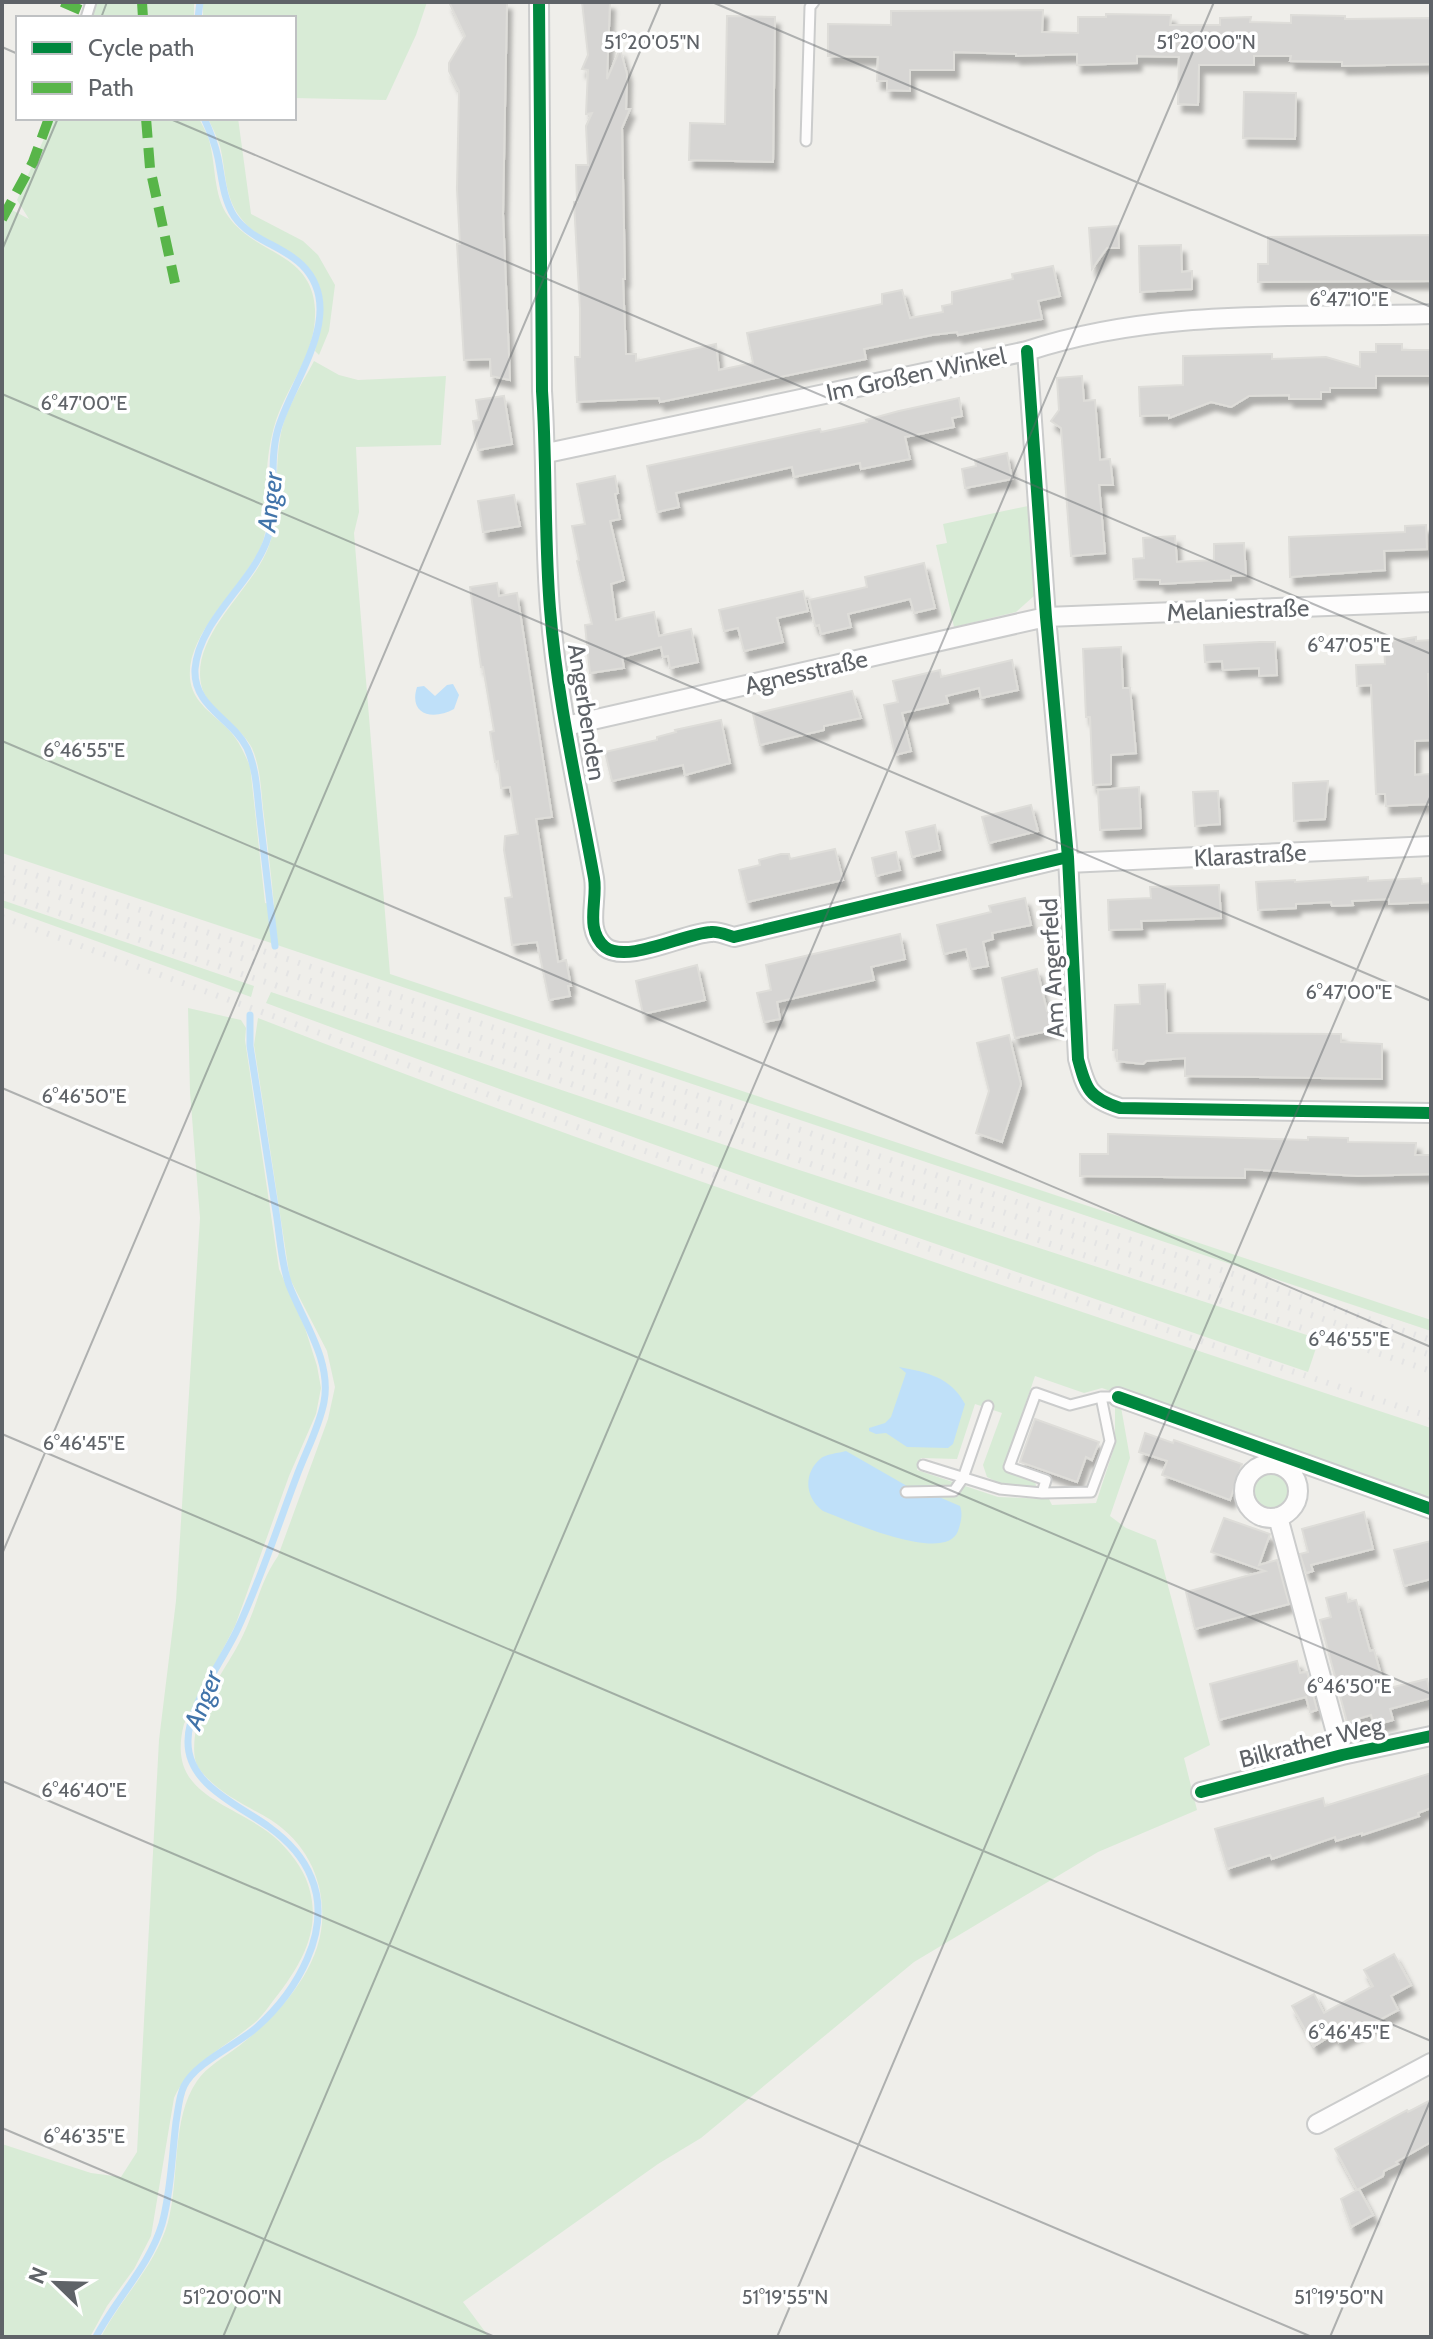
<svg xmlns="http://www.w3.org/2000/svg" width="1433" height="2339" font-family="Cabin,sans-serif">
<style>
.green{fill:#d8ebd6}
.water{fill:#bfe0f9}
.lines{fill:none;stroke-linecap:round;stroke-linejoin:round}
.stream{stroke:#bfe0f9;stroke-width:7}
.building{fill:#d6d5d3;stroke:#deddd9;stroke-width:2;filter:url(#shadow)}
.service-casing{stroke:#cbcccc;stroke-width:13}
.minor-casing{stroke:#cbcccc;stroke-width:22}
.service{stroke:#fdfcfc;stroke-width:9}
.minor{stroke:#fdfcfc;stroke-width:18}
.rail{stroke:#e4e4e4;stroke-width:6;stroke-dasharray:2 10;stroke-linecap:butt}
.quiet{stroke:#58b549;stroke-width:10;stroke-dasharray:20 10;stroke-linecap:butt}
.cycleway-casing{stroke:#fff;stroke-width:17}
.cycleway{stroke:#00873e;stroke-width:12}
.ticks{fill:none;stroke:#5f6368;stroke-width:2;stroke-opacity:0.45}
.labels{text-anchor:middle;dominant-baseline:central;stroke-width:7;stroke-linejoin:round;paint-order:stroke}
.street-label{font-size:24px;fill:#5f6368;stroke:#fff}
.water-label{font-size:26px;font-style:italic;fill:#4174aa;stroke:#fff}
.ticks-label{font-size:20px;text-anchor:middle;fill:#5f6368;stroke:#fff;stroke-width:7;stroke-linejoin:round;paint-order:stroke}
</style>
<defs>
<filter id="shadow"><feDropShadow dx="4.5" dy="8" stdDeviation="2" flood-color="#0004"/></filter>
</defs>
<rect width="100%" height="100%" fill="#efeeea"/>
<!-- green -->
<path class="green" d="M95,2H194V18H89Z
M203,2H427L416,35L386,100L294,98V18H203Z
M53,118H199C202,125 207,133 209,140C216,164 213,195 228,216C255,255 312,252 315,309C317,356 286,385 274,427C270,442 267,460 267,475C266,498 270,518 263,541C248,584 186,630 190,678C192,703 214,714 229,730C239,741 244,753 250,766L265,903L274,905C271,873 267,840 263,808C261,788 260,766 252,748C241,726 208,710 202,688C189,641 243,597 263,559C283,523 273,478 280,439C284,411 301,386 314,361L339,375L358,380L446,376L441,445L356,447L359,512L354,533L390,974L1431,1320V1331L2,853V223L10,209L29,219L17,200Z
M208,118H238L251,214L303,241L318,255L335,285L329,331L319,355L315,351C326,303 327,272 279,246C264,239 250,231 240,217C224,196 226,170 220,146C217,137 212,127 208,118Z
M1028,506L1034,596L1016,612L954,627L936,545L947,543L943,524Z
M2,900L254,986L251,997L2,907Z
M271,992L790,1167L1319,1339L1308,1372C959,1253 611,1132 266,1003Z
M188,1008L241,1020L246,1028L245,1040L279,1269L305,1328L317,1366L321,1388L316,1414L289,1476L235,1626L184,1724C166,1793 225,1800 268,1832C283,1843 299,1862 306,1879C324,1924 304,1961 276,1997C269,2006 262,2017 253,2024C224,2048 190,2063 174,2098L151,2236L134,2269L107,2306L90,2337H2V2144L91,2173L121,2177L137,2152L159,1740L176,1601L200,1218L190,1092Z
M258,1018C644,1168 1038,1298 1431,1428V1507L1102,1388L1084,1393L1035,1376L1004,1467L1007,1472L1035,1481L1036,1486L1003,1485L987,1477L983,1465L1002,1413L975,1404L957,1459L921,1458L917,1470L998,1497L1049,1499L1052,1505L1096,1503L1115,1445V1404L1121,1407L1130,1458L1110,1516L1126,1528L1156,1540L1210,1745L1184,1758L1197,1810L1098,1852L914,1962L701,2138L658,2164L463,2302L489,2337H101C121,2298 156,2265 168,2222C180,2178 171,2118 197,2081C206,2067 226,2056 239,2046C276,2017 318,1973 322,1923C325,1882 307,1843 271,1820C246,1805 215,1792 198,1767C192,1757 194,1737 197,1725C205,1692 230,1664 244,1633C257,1606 260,1582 278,1556L328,1419L335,1387L327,1351L290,1279L254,1045Z
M1253 1491a19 19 0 1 1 38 0a19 19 0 1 1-38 0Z"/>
<!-- water -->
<path class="water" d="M453,684L459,695L454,709C434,720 408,716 417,687L424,686L435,696L447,685Z
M899,1367C926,1372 951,1377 965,1404L953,1444L948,1448L907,1447L886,1433L876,1434L869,1431V1428L885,1423L891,1417L906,1373Z
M846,1451L907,1486L940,1485L939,1497L960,1506C963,1514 961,1522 958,1531C945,1565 847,1520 823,1511C805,1498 803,1474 820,1459C825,1454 839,1453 846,1451Z"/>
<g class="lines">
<!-- stream -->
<path class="stream" d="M198,18L200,2
M204,118C210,131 215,144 218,158C222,178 223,198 234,216C251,241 282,245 302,265C349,312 291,382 278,429C267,467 280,507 266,543C249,586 199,621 195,669C193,707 232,718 247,748C257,770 257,795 260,819C265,861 270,904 275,946
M96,2337C116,2299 150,2265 162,2224C171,2191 172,2155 176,2122C178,2111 179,2096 184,2086C196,2062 237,2045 257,2027C296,1992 334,1930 311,1877C303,1857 287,1840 269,1827C239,1805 187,1785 188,1741C188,1705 223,1661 238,1628C261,1579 277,1528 296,1478C305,1453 319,1428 324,1402C332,1361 303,1321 289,1285C281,1263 280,1236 276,1212C267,1157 259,1102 250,1046V1015"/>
</g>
<!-- building -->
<path class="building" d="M449,2H507L503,214L510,380L491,376L490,359L464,360L457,244H460L457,189L459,91L449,71V63L465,36Z
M582,2H610L607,79L620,49L627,74L626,109H630L622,128L625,279H623L626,354H636V361L716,344L719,370L753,363L747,333L882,304V294L902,290L910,318L943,312L942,306L952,304V292L1013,279L1012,274L1053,266L1060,296L1038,301L1042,319L958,335L957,332L932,335L864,349L866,359L660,402L659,398L577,402L575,357H580V309L574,202H577L576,165H588L586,126L592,113L586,114L588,70L582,69L588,55Z
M1043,10L1042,32L1078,33V17H1106V14L1171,15L1170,25H1220V18L1251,17L1250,22L1291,23V15L1345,16V19L1431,18V64L1342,66V62L1290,61L1291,56H1254V65H1199L1198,105L1178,104L1179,57L1137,56V63L1077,65V54L1016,56V54L954,52V70H910V91L887,90V81H877L878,57L828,56V24L891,25V11Z
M727,16L775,17L773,162L689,160L690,123L725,124Z
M1244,92L1296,93L1295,139L1243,138Z
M1118,226L1119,248H1107L1092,269L1089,228Z
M1431,235V281L1258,282V264H1268V237Z
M1181,245L1182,272L1192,271V289L1140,292L1139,246Z
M1376,344H1402V350H1431V376H1376V388H1330V392H1321V399H1289V395L1249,396L1231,407L1211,402L1169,418V415L1140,416L1139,387L1183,385V356L1272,354V359L1326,357L1360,367V352H1376Z
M1082,376L1084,401L1095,400L1100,460L1110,459L1113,485H1099L1105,553L1071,556L1061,428L1051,421L1059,410L1057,378Z
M504,396L512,444L478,450L473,421L479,420L476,400Z
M959,398L962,416L952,418L954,427L905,437L910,459L861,469L860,463L794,477L792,467L676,493L679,507L657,512L647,466L820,429L821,432L867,422L866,420L899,411Z
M1007,453L1012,479L965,488L962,469L976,466L975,460Z
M615,476L618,493L615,494L620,519L610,521L624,580L611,584L616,620L654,612L659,636L691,629L698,662L670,668L668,656L663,657L661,647L622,657L624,668L590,673L585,625L592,624L577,561L579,560L572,526L585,524L577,484Z
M514,495L520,526L483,532L478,501Z
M1426,525L1427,549L1384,551L1385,570L1290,577L1289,537L1405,532V526Z
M1175,536L1177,562L1214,560V544L1244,543L1246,575L1231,576V580L1160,584V580L1134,579L1133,559L1144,558L1143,538Z
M924,563L935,608L914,613L910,599L848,614L851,627L821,634L819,625L815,626L809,600L867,587L865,577Z
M497,583L499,596L517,593L552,817L536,819L558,962L566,960L571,986H568L570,996L549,1000L537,942L512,945L505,898L512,897L504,850L505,836L518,834L510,787L501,788L498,761L495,762L490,732L494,731L483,667H481L470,587Z
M803,591L808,611L777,618L783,642L744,651L738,628L724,631L719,610Z
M1416,637V641L1431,640V674H1428L1431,740L1415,741V775L1431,774V804L1386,806L1385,794H1376L1371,685L1357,686L1356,665L1385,664L1384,642Z
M1260,642H1275L1277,675L1259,676V668L1223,670L1222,661L1205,662L1204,645Z
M1121,647L1123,688H1130L1136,753L1111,755V784L1093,785L1090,717H1086L1083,649Z
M1012,660L1018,690L981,698L979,688L946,696L948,703L902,713L911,751L895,755L884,705L898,702L893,681L940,670L941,677Z
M852,691L861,718L824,726V730L760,745L753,714Z
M721,720L730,763L685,775L683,765L612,781L605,752L657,740V737L676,732L675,730Z
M1328,781L1325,819L1294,821L1293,783Z
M1139,787L1141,828L1100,830L1098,790Z
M1218,791L1220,824L1195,826L1193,792Z
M1031,805L1038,831L989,843L982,817Z
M935,825L940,850L912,857L906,832Z
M835,849L843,880L747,902L739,870L760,865L759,860L781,854H789L790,859Z
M896,852L900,870L876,876L872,858Z
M1368,877V881L1421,878L1422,884L1431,883V902L1389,904V899L1352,901L1353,905L1332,906L1331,902L1296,904V908L1258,910L1256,882L1295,880V882Z
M1219,885L1221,918L1141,921L1142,929L1109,930L1108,900L1151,898L1150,887Z
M1025,898L1031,925L992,933L993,939L983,942L988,966L971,969L966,949L944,954L937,925L991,912L989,906Z
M900,934L905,959L871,967L874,980L777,1002L780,1019L764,1022L757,993L771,990L766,965Z
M697,965L705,1000L643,1014L636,981Z
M1037,969L1047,1011L1053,1009L1057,1029L1015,1038L1002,978Z
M1165,984L1167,1033L1341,1034V1042L1382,1044V1079L1185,1076V1058L1146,1061L1143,1064L1117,1061V1050H1113L1115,1005L1140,1004L1139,985Z
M1009,1035L1021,1084L1002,1142L976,1133L989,1091L977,1043Z
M1108,1134L1308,1140V1137L1348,1138V1142L1416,1143L1415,1155H1431V1174L1358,1176L1245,1169V1178L1080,1176V1154H1108Z
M1035,1419L1099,1442L1092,1460L1086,1457L1077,1482L1020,1462Z
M1145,1433L1173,1443L1174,1440L1242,1464L1230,1500L1162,1475L1167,1461L1139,1452Z
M1364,1512L1373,1549L1311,1565L1313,1571L1306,1573L1300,1554L1308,1552L1302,1529Z
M1224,1518L1270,1534L1259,1565L1277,1560L1289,1604L1195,1629L1186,1592L1265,1571L1211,1552Z
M1431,1541V1579L1404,1586L1394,1550Z
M1346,1593L1348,1602L1356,1600L1370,1651L1374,1650L1385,1689L1427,1679L1431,1698L1390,1709L1393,1720L1374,1725L1371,1715L1347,1722L1320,1620L1331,1617L1326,1598Z
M1297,1661L1300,1673L1307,1672L1317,1710L1310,1712L1306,1697L1219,1720L1210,1684Z
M1431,1773V1808L1418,1813L1419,1816L1362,1835V1833L1336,1841L1335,1837L1272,1859L1270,1855L1227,1869L1215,1829L1323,1798L1325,1806Z
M1394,1954L1411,1985L1391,1996L1398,2010L1339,2042L1334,2034L1314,2046L1292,2006L1314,1994L1324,2013L1373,1986L1364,1970Z
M1431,2100V2142L1396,2162L1398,2164L1384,2171L1383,2176L1357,2190L1335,2149L1407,2110L1408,2112Z
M1359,2189L1373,2215L1351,2227L1341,2199Z"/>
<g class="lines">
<!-- service casing -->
<g class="service-casing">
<path id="service" d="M86,18L91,2
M806,141L810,7L814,2
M923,1465L1000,1489L1042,1493L1091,1492L1110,1441L1101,1397H1118
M906,1492L954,1491L963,1478L988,1406
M1042,1493L1046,1480L1009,1467L1036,1393L1070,1405L1101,1397"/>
</g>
<!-- minor casing -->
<g class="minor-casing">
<path id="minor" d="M539,2L542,391C547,463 544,536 550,609C557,699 578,789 594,878C598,901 584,929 605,947C627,964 685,933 711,932C718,931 727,935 734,937L1068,857
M1027,351L1046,617L1068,857L1078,1059C1086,1089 1089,1098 1120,1108L1431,1113
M547,453L1027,351C1156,308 1297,318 1431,314
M566,726L1046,617L1431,602
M1068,863L1431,846
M1118,1397L1431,1509
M1244 1491a27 27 0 1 1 54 0a27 27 0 1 1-54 0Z
M1278,1517L1342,1755
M1201,1792L1342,1755L1431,1736
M1317,2124L1431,2063"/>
</g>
<!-- service -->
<use href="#service" class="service"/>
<!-- minor -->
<use href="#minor" class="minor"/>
<!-- rail -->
<path class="rail" d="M2,864L1431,1340
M2,878L1431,1355
M2,894L1431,1371
M2,917L610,1139L1131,1318L1431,1417"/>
<!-- quiet -->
<path class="quiet" d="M62,2L88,13
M142,2L143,18
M146,118L150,168L175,283
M2,219L33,162L49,118"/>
<!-- cycleway casing -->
<g class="cycleway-casing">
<path id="cycleway" d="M539,2L542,391C547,463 544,536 550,609C557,699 578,789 594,878C598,901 584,929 605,947C627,964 685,933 711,932C718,931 727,935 734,937L1068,857
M1027,351L1046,617L1068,857L1078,1059C1086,1089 1089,1098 1120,1108L1431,1113
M1118,1397L1431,1509
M1201,1792L1342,1755L1431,1736"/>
</g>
<!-- cycleway -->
<use href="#cycleway" class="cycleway"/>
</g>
<!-- ticks -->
<path class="ticks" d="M712,2L1431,307M101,18L107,2M2,47L18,54M168,118L1431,654M2,250L58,118M2,394L1431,1001M2,741L1431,1347M2,1088L1431,1694M2,1434L1431,2041M2,1554L661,2M2,1781L1312,2337M2,2128L495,2337M223,2337L1214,2M777,2337L1431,795M1330,2337L1431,2099"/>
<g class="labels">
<!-- street labels -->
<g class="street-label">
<text transform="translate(916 374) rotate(-12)">Im Großen Winkel</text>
<text transform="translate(1238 610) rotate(-2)">Melaniestraße</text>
<text transform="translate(806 672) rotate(-13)">Agnesstraße</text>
<text transform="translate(587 712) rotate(81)">Angerbenden</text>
<text transform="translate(1250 855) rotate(-3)">Klarastraße</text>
<text transform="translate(1052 968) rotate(-93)">Am Angerfeld</text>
<text transform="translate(1311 1742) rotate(-14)">Bilkrather Weg</text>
</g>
<!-- water labels -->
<g class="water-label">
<text transform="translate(270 502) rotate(-83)">Anger</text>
<text transform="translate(203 1700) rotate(-68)">Anger</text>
</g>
</g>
<g class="ticks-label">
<text x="652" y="49">51°20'05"N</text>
<text x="1206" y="49">51°20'00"N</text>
<text x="1349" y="306">6°47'10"E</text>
<text x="84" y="410">6°47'00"E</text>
<text x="1349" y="652">6°47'05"E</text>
<text x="84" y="757">6°46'55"E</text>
<text x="1349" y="999">6°47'00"E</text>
<text x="84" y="1103">6°46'50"E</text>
<text x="1349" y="1346">6°46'55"E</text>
<text x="84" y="1450">6°46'45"E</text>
<text x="1349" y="1693">6°46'50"E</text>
<text x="84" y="1797">6°46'40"E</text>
<text x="1349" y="2039">6°46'45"E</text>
<text x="84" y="2143">6°46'35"E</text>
<text x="232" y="2304">51°20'00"N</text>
<text x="785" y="2304">51°19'55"N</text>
<text x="1339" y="2304">51°19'50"N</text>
</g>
<!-- border -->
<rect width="1433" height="2339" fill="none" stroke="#5f6368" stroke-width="8"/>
<!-- legend -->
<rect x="16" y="16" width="280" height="104" fill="#ffffff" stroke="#bfc1c3" stroke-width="2"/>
<rect x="32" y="42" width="40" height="12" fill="#00873e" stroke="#bfc1c3" stroke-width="2"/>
<text x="88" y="56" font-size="24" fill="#5f6368">Cycle path</text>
<rect x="32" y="82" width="40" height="12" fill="#58b549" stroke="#bfc1c3" stroke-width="2"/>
<text x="88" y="96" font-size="24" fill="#5f6368">Path</text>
<!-- north arrow -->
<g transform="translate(56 2283) rotate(293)" stroke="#ffffff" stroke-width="6" paint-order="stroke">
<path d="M0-6L14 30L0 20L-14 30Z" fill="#5f6368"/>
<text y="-12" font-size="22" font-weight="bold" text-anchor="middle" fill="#5f6368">N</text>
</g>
</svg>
